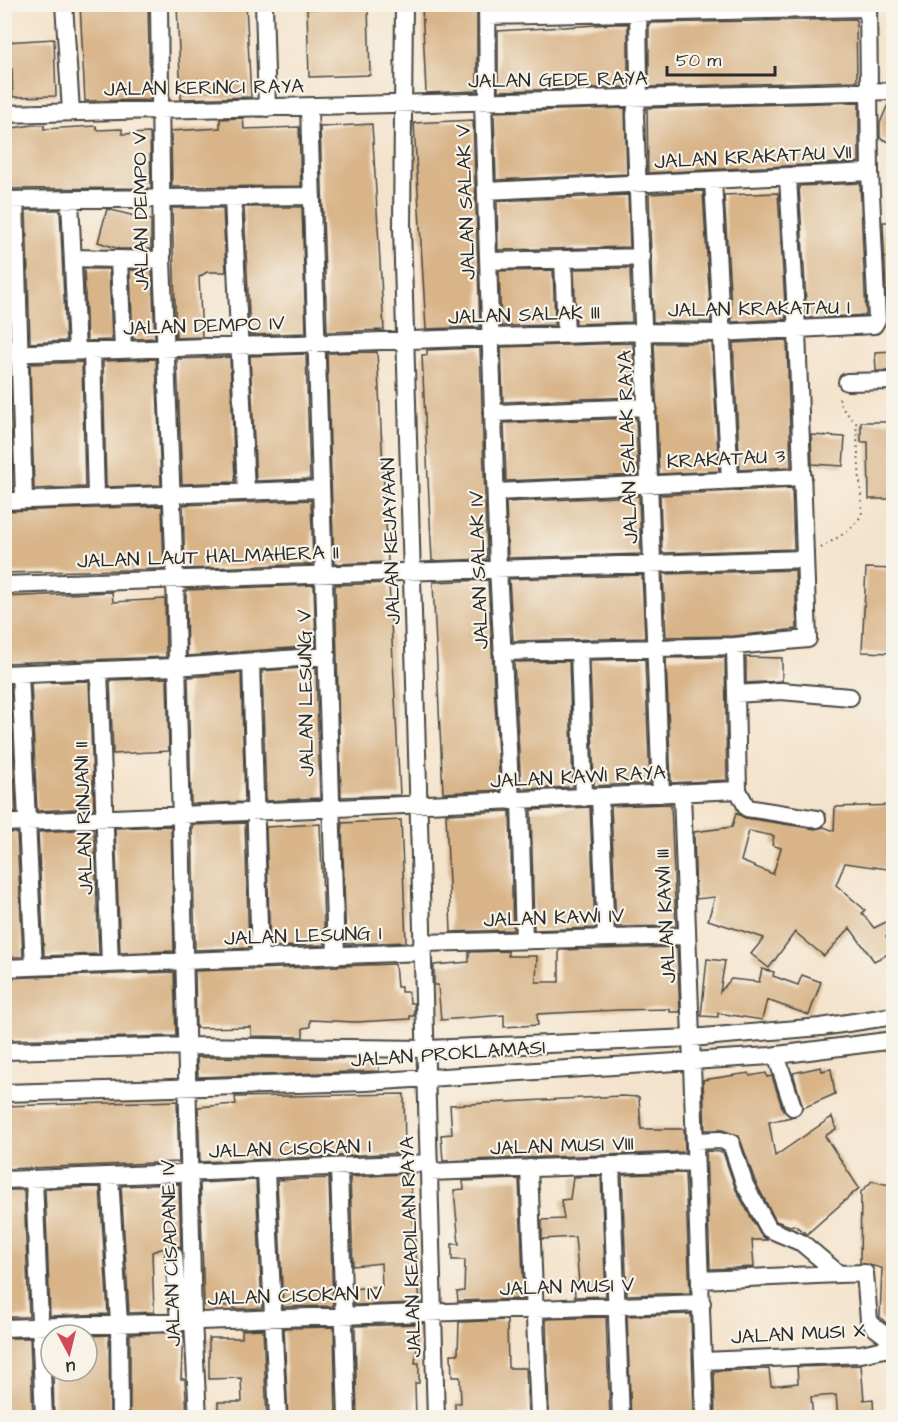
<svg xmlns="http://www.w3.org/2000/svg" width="898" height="1422" font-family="'Architects Daughter',sans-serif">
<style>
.building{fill:#d8b488;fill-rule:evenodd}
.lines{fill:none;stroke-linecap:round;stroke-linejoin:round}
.minor-casing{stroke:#494743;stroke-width:20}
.path{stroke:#494743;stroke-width:2;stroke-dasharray:1.5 4.5;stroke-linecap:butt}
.minor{stroke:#fff;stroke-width:16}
.labels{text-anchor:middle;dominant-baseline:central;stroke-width:4.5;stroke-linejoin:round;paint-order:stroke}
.street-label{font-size:20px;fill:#2b2b2b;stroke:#f7f3e8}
</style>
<rect width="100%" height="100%" fill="#f7f3e8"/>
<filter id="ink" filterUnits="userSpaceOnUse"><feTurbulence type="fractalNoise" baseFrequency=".0167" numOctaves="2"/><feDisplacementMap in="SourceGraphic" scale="12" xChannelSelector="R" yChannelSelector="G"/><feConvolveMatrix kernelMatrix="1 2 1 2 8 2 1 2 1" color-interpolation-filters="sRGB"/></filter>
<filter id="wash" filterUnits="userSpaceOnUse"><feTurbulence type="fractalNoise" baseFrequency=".008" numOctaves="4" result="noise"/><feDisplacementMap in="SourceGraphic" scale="24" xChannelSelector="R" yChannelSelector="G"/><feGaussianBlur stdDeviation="1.35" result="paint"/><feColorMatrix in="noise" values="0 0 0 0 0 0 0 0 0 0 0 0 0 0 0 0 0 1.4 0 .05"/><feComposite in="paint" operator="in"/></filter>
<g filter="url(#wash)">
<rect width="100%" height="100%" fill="#f4e3cc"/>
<g id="blocks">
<!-- building -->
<path class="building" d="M80,4H148L150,100L85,101Z
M177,4H246L251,97L181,99Z
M422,4H477V91L426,93Z
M368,7L370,75L309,77L307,9Z
M856,19L857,81L649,87V23Z
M614,24H628V87L498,91V31Z
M54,39L56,96L13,97L12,69H4V42Z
M859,102V162L648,173L647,108Z
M889,102H894V144L880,138V123Z
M625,108L627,174L496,180L494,112Z
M243,118L244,129L299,127L301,186L172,187L171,131L220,128V119Z
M473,120L480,327L426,329L414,123Z
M372,124L384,330L327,332L320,127Z
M33,125H44V129L96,126L97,130L122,129V134L150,133L151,188L4,189V167H7L6,129Z
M860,183L866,315L807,318L799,186Z
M703,191L711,322H653L649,194Z
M778,193L786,319L732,322L724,195Z
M628,195L630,247L498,250L497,201Z
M244,207H302L306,333L250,335Z
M172,208H223L226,272H207L199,277L202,337L176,338Z
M107,209L151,220V249H119L98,242Z
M4,210L9,343H4Z
M26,210H60L66,341L30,343Z
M883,222H894V315H887Z
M630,268L632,322L576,324L574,269Z
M84,269H109L112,340L87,341Z
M130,270H152L155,338L133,339Z
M553,270L555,325L501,326L499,271Z
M787,340L791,467L740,470L733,343Z
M633,343L635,397L503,402L501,347Z
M654,343H712L719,471L659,474Z
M480,348L487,559L432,561L422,355H427V350Z
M894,351V371H876L875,352Z
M377,352L388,562L334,564L327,353Z
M306,354L310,479L256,481L250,356Z
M230,357L235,482L182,484L177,359Z
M156,359L161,485L106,487L103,361Z
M82,362L85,487L34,489L30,364Z
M4,364H9L13,490H4Z
M636,418L638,475L506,481L504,423Z
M861,422H894V499H869L868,442H861Z
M811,435L845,437L843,466L812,464Z
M792,488L794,549L662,553L660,495Z
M639,496L641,554L508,558L506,502Z
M311,500L313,564L185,569L183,505Z
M162,506L164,569L4,573V511Z
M866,568L894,569V653L862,652Z
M795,570L797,629L734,636L666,637L663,574Z
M642,575L645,638L513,641L509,579Z
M488,580L500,790L443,793L433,582Z
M389,583L400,795L341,797L335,585Z
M314,585L316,646L187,656L186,590Z
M112,592L113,602L165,599L166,657L4,663V597Z
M725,657L727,780L671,783L666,658Z
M746,657L782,658V681L746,683Z
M645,659L650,783L594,786L590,660Z
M569,661L573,787L521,789L514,662Z
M316,667L320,798L266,801L262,671Z
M241,673L245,802L191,804L188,677Z
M167,678L169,751L113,754L110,680Z
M89,681L94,808L37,811L31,683Z
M4,684H10L16,812H4Z
M671,804L676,926L616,927L611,806Z
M894,805V870L845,863L836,885L865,910L862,913L874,928L894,918V932L886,936L894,951L874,961L850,928L824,956L795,932L769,968L751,954L764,938L708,920L715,897L696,899L694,832L732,827L736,813L745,818L815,829L824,827L834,831L835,807ZM749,831L774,836L772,845L781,848L773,874L741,861Z
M590,807L595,928L534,930L531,810Z
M510,811L513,930L451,932L446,814Z
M401,820L406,942L346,944L342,823Z
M245,823L249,948L195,950L192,825Z
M320,824L325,945L270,947L266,827Z
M171,826L174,951L120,953L115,828Z
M94,829L99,954L44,956L38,832Z
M4,833H17L23,957H4Z
M677,947L680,1012H670V1009L618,1010L537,1014L538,1025L504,1027V1015L441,1020L438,985H434V965L469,962V952L508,951V956H537L536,982H559V950Z
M707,959L725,961L720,992L731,979L759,982L762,969L774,972L773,976L798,985L802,975L821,982L809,1015L767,1000L762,1020L718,1013V1017L701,1016Z
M395,964L397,987H401V992H409L410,1003H414V1016H410V1019L356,1022L310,1020V1027L303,1028V1037L251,1036V1027L196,1028L195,971Z
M174,972L176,1036L4,1040V978Z
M197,1057L379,1059V1071L198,1077Z
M821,1067L822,1071L831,1069L835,1094L803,1108L793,1073Z
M749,1073L750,1076L766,1073L767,1077L772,1076L783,1110L791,1117L769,1122L775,1156L832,1117L836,1129L825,1136L859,1188L807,1234L794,1225L790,1226L776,1221L755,1181L739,1136L722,1130H705L703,1080Z
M404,1094L405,1153L200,1162L198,1107L236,1104L235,1097Z
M621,1096L639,1097L641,1129H684L685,1152L443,1161L441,1135L452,1134L450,1105Z
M177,1101L179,1162L4,1169V1106Z
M706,1151L723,1152L736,1190L760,1234L767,1240H752L754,1267L710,1269Z
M685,1173L690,1293L627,1295L622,1175Z
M405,1174V1178H410L420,1303L354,1305L353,1289L382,1286L381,1263L353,1266L350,1177Z
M601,1176L606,1296L575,1297L574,1283H579L575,1237L542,1239V1220L564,1219L561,1200L570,1199L573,1177Z
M329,1178L333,1306L283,1307L277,1180Z
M519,1179L524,1299L458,1301L457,1292L464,1291L465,1260H452V1244H459L454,1190L464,1189L463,1181Z
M256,1180L262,1308L234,1309V1306L204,1305L200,1183Z
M872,1181L894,1186V1323H886L880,1317L882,1268L860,1263L861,1192Z
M179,1184L181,1247L173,1245L152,1252L154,1312L129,1313L121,1186Z
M100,1187L108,1314L50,1316L45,1189Z
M4,1190H24L29,1317H4Z
M691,1314L694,1418H631L627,1316Z
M606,1317L610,1418H570V1412L549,1414L546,1319Z
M507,1320L508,1368H526L528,1414L455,1418V1403H461L460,1377H452L451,1354H458L459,1322Z
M420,1324L415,1363H419V1383H415L416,1418H357L355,1326Z
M334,1327L336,1418H288L284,1328Z
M263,1329L267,1418L218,1417V1402H242L241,1378L209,1379V1338H242V1330Z
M183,1332L181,1379H185L187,1418H130V1334Z
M109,1335L110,1418H54L53,1371H87V1336Z
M4,1338H30L33,1418H4Z
M861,1365L864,1400L873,1399L874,1418H838L836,1395L811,1397L813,1418L759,1415L760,1418H715L714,1371L769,1369L771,1386L798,1383L797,1367Z"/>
</g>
</g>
<g filter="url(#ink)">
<use href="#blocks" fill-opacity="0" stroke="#494743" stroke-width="1.5"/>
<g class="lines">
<!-- minor casing -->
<g class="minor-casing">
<path id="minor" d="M64,4L71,111
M159,4L162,260L175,577L193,1320L198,1418
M264,4L267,108
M404,4L402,227L436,1418
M487,4L488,96L483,102L498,569L511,801
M638,4L639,86L635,115L661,794
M487,16L868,8
M309,108L336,956
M4,114L894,91
M713,181L730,480
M487,191L870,172
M233,198L246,492
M4,200L312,196
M15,200L24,500
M70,200L77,351
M73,258L162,260
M563,259L566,335
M119,260L123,350
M490,261L642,257
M92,351L96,497
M4,354L644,332L720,333L874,325L877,320L870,172L868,4
M847,382L894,381
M495,413L648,407
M497,492L803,477
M4,501L321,489
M4,585L805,559
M735,646L738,790L747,808L817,819
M579,650L584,798
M502,652L735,646L808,639L797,330L788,178
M251,662L260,959
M99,670L110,964
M4,674L175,667L327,656
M20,674L34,967
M736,694L781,691L850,697
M682,793L705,1418
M600,797L606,938
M520,801L524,940
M4,823L738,790
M422,943L687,936
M4,968L422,952
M4,1051L188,1046L427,1049L691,1038L821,1027L894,1016
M776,1055L793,1107
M4,1093L366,1082L770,1056L894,1040
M695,1141L720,1140L731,1143L745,1185L769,1229L802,1243L839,1274L865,1273L869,1320L874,1327L894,1342
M611,1165L621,1418
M339,1168L347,1418
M529,1168L539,1418
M266,1171L278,1418
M430,1172L695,1162
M110,1177L119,1323L120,1418
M34,1179L44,1418
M4,1180L429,1163
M174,1255L179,1321
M700,1280L839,1274
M4,1328L702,1303
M704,1361L861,1354L894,1347"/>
</g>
<!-- path -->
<path class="path" d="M821,548C834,539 858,528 862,512L856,423L842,408L838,395"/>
<!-- minor -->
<use href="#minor" class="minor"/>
</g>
</g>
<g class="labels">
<!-- street labels -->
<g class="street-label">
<text transform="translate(558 80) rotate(-1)">JALAN GEDE RAYA</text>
<text transform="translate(204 88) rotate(-1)">JALAN KERINCI RAYA</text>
<text transform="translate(753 157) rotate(-3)">JALAN KRAKATAU VII</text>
<text transform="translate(466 202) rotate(-92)">JALAN SALAK V</text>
<text transform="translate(141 211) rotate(-91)">JALAN DEMPO V</text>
<text transform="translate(759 309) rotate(-1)">JALAN KRAKATAU I</text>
<text transform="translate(524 315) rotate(-2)">JALAN SALAK III</text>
<text transform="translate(204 326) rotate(-2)">JALAN DEMPO IV</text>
<text transform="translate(628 447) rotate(-92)">JALAN SALAK RAYA</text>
<text transform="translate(726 459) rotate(-3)">KRAKATAU 3</text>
<text transform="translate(391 541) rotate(-92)">JALAN KEJAYAAN</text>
<text transform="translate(208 557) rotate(-2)">JALAN LAUT HALMAHERA II</text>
<text transform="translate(479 570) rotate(-92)">JALAN SALAK IV</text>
<text transform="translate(306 693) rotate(-91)">JALAN LESUNG V</text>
<text transform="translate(578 777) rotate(-3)">JALAN KAWI RAYA</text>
<text transform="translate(84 818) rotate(-92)">JALAN RINJANI II</text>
<text transform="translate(666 916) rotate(-93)">JALAN KAWI III</text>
<text transform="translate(554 918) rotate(-2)">JALAN KAWI IV</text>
<text transform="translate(303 936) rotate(-2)">JALAN LESUNG I</text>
<text transform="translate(448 1054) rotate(-4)">JALAN PROKLAMASI</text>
<text transform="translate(562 1146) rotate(-2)">JALAN MUSI VIII</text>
<text transform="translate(290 1149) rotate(-2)">JALAN CISOKAN I</text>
<text transform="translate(411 1247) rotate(-92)">JALAN KEADILAN RAYA</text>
<text transform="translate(171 1253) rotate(-92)">JALAN CISADANE IV</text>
<text transform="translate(567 1287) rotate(-2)">JALAN MUSI V</text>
<text transform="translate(295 1296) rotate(-2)">JALAN CISOKAN IV</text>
<text transform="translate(798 1334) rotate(-3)">JALAN MUSI X</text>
</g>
</g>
<!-- margin -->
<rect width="898" height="1422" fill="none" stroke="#f7f3e8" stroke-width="24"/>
<!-- north arrow -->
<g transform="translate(69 1353) rotate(173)"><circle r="28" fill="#f7f3e8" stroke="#a5a39c" stroke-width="1.5"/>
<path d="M0-4.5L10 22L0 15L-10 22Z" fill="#d1495b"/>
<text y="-9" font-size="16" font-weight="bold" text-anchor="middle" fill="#2b2b2b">U</text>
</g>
<!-- scale -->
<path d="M667 66v9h108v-9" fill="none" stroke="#2b2b2b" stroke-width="3"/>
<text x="676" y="66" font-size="18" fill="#2b2b2b" stroke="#f7f3e8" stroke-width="4.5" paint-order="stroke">50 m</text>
</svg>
